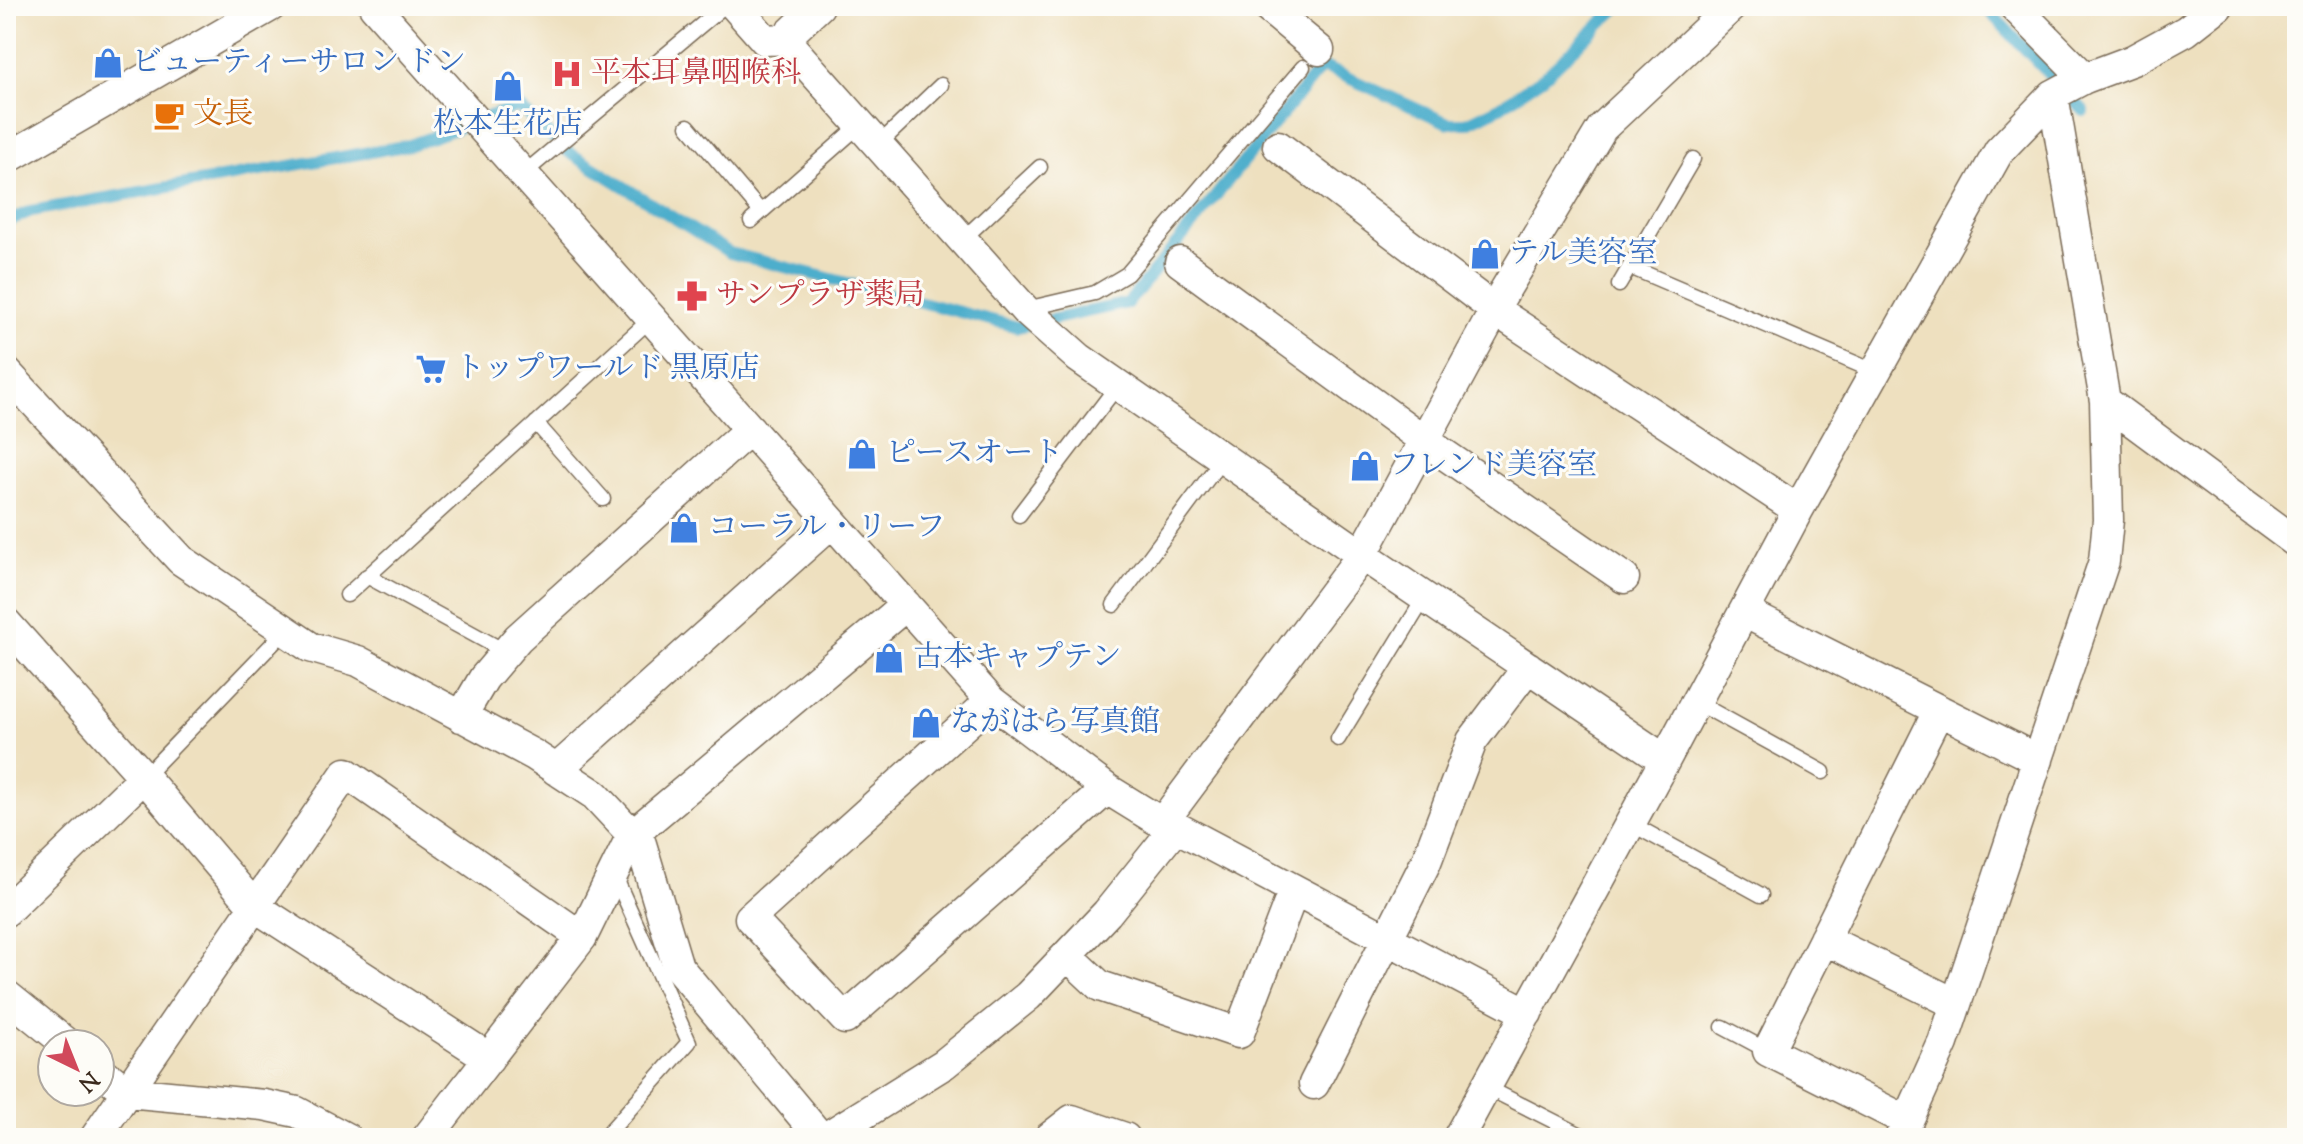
<svg xmlns="http://www.w3.org/2000/svg" width="2303" height="1144" font-family="'Sorts Mill Goudy','Noto Serif JP',serif">
<style>
.lines{fill:none;stroke-linecap:round;stroke-linejoin:round}
.stream{stroke:#4daecc;stroke-width:12}
.service-casing{stroke:#7a6a56;stroke-width:17}
.minor-casing{stroke:#7a6a56;stroke-width:33}
.service{stroke:#fff;stroke-width:14}
.minor{stroke:#fff;stroke-width:30}
.labels{text-anchor:middle;dominant-baseline:central;stroke-width:6;stroke-linejoin:round;paint-order:stroke}
.shop-label{font-size:30px;fill:#366cbe;stroke:#fdfcf7;text-anchor:start}
.health-label{font-size:30px;fill:#be3a42;stroke:#fdfcf7;text-anchor:start}
.food-label{font-size:30px;fill:#c56008;stroke:#fdfcf7;text-anchor:start}
</style>
<rect width="100%" height="100%" fill="#fdfcf7"/>
<filter id="ink" filterUnits="userSpaceOnUse"><feTurbulence type="fractalNoise" baseFrequency=".0125" numOctaves="2"/><feDisplacementMap in="SourceGraphic" scale="16" xChannelSelector="R" yChannelSelector="G"/><feConvolveMatrix kernelMatrix="1 2 1 2 8 2 1 2 1" color-interpolation-filters="sRGB"/></filter>
<filter id="wash" filterUnits="userSpaceOnUse"><feTurbulence type="fractalNoise" baseFrequency=".006" numOctaves="4" result="noise"/><feDisplacementMap in="SourceGraphic" scale="32" xChannelSelector="R" yChannelSelector="G"/><feGaussianBlur stdDeviation="1.8" result="paint"/><feColorMatrix in="noise" values="0 0 0 0 0 0 0 0 0 0 0 0 0 0 0 0 0 1.4 0 .05"/><feComposite in="paint" operator="in"/></filter>
<g filter="url(#wash)">
<rect width="100%" height="100%" fill="#eee0bf"/>
<g class="lines">
<!-- stream -->
<path class="stream" d="M1984,6L2084,111
M6,222L31,211L410,145L518,106L570,153L730,253L1018,327L1128,303L1322,66L1448,123H1467L1500,107L1544,77L1619,6"/>
</g>
</g>
<g filter="url(#ink)">
<g class="lines">
<!-- service casing -->
<g class="service-casing">
<path id="service" d="M688,126L761,212
M879,144L941,85
M523,174L724,6
M751,221L861,124
M963,239L1040,167
M1630,267L1876,372
M1619,285L1693,159
M1026,309L1095,293L1127,274L1303,67
M536,423L603,499
M1019,515L1118,385
M367,576L506,652
M347,595L652,318
M1114,605L1223,458
M1696,702L1823,772
M1338,739L1425,597
M144,777L286,630
M1630,823L1761,895
M1723,1027L1768,1051
M1486,1087L1587,1138
M604,1138L689,1042L614,874"/>
</g>
<!-- minor casing -->
<g class="minor-casing">
<path id="minor" d="M374,6L991,701L1107,789L1162,823L1176,827L1527,1013
M735,6L765,40L784,39
M819,6L784,39L1025,310L1079,358L1362,555L1665,760
M1266,6L1319,50
M2014,6L2085,78
M1278,146L1495,310L1798,510
M6,159L271,6
M1180,262L1425,441L1624,578
M6,372L181,560L310,647L358,661L534,755L595,795L641,844L678,967L821,1138
M2105,401L2297,543
M1744,612L2038,760
M6,623L144,777L254,906L489,1058
M991,701L750,918L845,1019L1107,789
M461,717L484,678L518,638L750,429
M556,770L832,522
M1162,823L1362,555L1488,323L1499,300L1602,128L1732,6
M6,911L144,777
M1824,939L1956,1004
M1067,955L1100,986L1239,1033L1294,890
M6,995L67,1044
M100,1070L127,1092L264,1105L297,1112L346,1138
M1314,1084L1426,862L1472,741L1528,667
M1907,1121L1768,1051L1939,710
M95,1138L346,773L582,937
M427,1138L582,937L632,835L906,605
M825,1138L944,1064L1028,996L1107,913L1176,827
M1049,1138L1072,1120L1125,1138
M1458,1138L1665,760L1798,510L1999,151L2053,95L2085,78L2133,60L2186,31L2218,6
M1900,1138L1943,1043L2104,561L2108,520L2105,401L2053,95"/>
</g>
<!-- service -->
<use href="#service" class="service"/>
<!-- minor -->
<use href="#minor" class="minor"/>
</g>
</g>
<!-- icons -->
<defs>
<g id="shop-bare" transform="scale(2.4)"><path d="M-5-2.5h2.3a2.7 3.5 0 0 1 5.4 0H5L5.5 6h-11ZM-1.5-2.5h3a1.5 2.3 0 0 0-3 0Z" fill="#3f7fe0" stroke="#fdfcf7" stroke-width="2.5" paint-order="stroke"/></g>
<g id="hospital-bare" transform="scale(2.4)"><path d="M-5-5h3v3.5h4V-5h3V5h-3V1.5h-4V5h-3Z" fill="#e0444e" stroke="#fdfcf7" stroke-width="2.5" paint-order="stroke"/></g>
<g id="cafe-bare" transform="scale(2.4)"><path d="M-5.5-4.5H6V0H3Q3 3.5 0 3.5H-2.5Q-5.5 3.5-5.5 0ZM3-3.2v2h1.7v-2ZM-6 4.5H4V6H-6Z" fill="#e8710a" stroke="#fdfcf7" stroke-width="2.5" paint-order="stroke"/></g>
<g id="pharmacy-bare" transform="scale(2.4)"><path d="M-2-6h4v4h4v4h-4v4h-4v-4h-4v-4h4Z" fill="#e0444e" stroke="#fdfcf7" stroke-width="2.5" paint-order="stroke"/></g>
<g id="supermarket-bare" transform="scale(2.4)"><path d="M-6-5.5h2.5l.6 2H6L4.5 2H-2.5L-4.4-4H-6ZM-1.5 3.2a1.3 1.3 0 1 0 .1 0ZM3 3.2a1.3 1.3 0 1 0 .1 0Z" fill="#3f7fe0" stroke="#fdfcf7" stroke-width="2.5" paint-order="stroke"/></g>
</defs>
<g fill-rule="evenodd">
<use href="#shop-bare" x="108" y="63"/>
<use href="#hospital-bare" x="567" y="74"/>
<use href="#shop-bare" x="508" y="86"/>
<use href="#cafe-bare" x="169" y="115"/>
<use href="#shop-bare" x="1485" y="254"/>
<use href="#pharmacy-bare" x="692" y="296"/>
<use href="#supermarket-bare" x="431" y="369"/>
<use href="#shop-bare" x="862" y="454"/>
<use href="#shop-bare" x="1365" y="466"/>
<use href="#shop-bare" x="684" y="528"/>
<use href="#shop-bare" x="889" y="658"/>
<use href="#shop-bare" x="926" y="723"/>
</g>
<g class="labels">
<!-- shop labels -->
<g class="shop-label">
<text x="132" y="63">ビューティーサロン ドン</text>
<text x="508" y="125" text-anchor="middle">松本生花店</text>
<text x="1509" y="254">テル美容室</text>
<text x="455" y="369">トップワールド 黒原店</text>
<text x="886" y="454">ピースオート</text>
<text x="1389" y="466">フレンド美容室</text>
<text x="708" y="528">コーラル・リーフ</text>
<text x="913" y="658">古本キャプテン</text>
<text x="950" y="723">ながはら写真館</text>
</g>
<!-- health labels -->
<g class="health-label">
<text x="591" y="74">平本耳鼻咽喉科</text>
<text x="716" y="296">サンプラザ薬局</text>
</g>
<!-- food labels -->
<g class="food-label">
<text x="193" y="115">文長</text>
</g>
</g>
<!-- margin -->
<rect width="2303" height="1144" fill="none" stroke="#fdfcf7" stroke-width="32"/>
<!-- north arrow -->
<g transform="translate(76 1068) rotate(137)"><circle r="38" fill="#fdfcf7" stroke="#afa8a0" stroke-width="2"/>
<path d="M0-6L14 30L0 20L-14 30Z" fill="#d1495b"/>
<text y="-12" font-size="22" font-weight="bold" text-anchor="middle" fill="#3b2a1e">N</text>
</g>
</svg>
